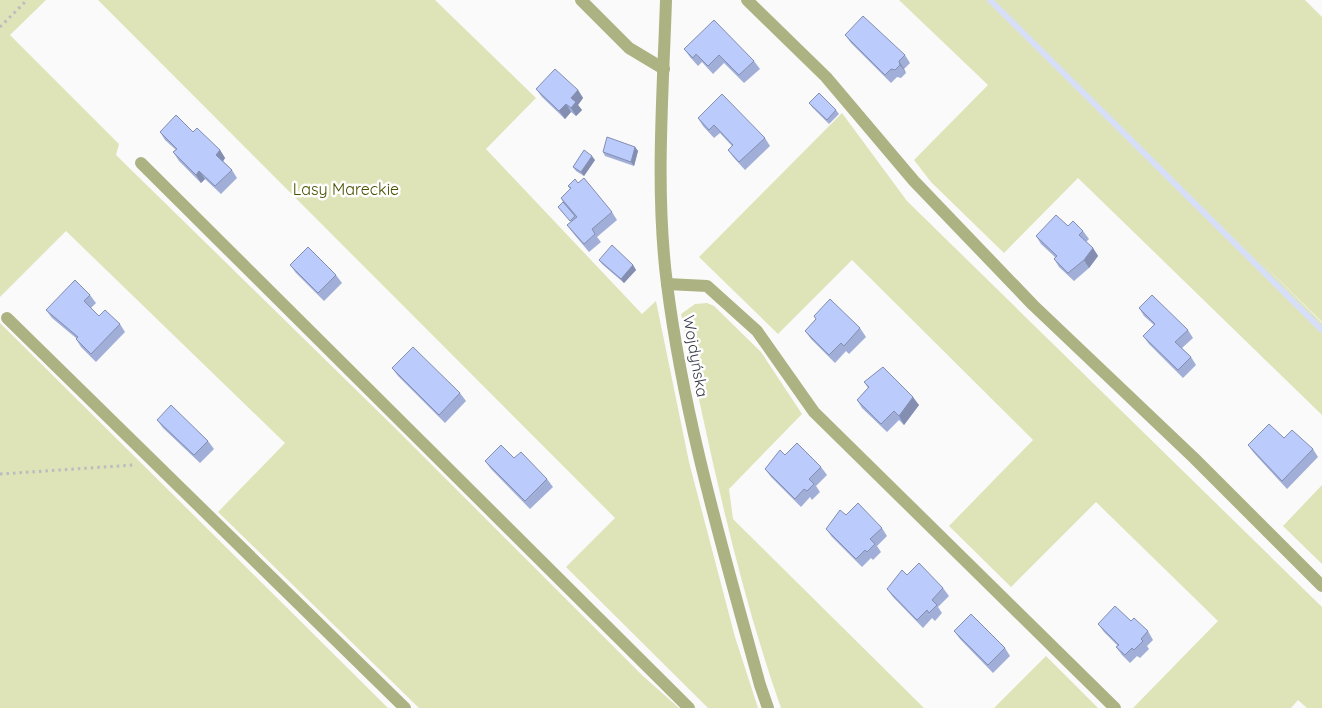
<svg xmlns="http://www.w3.org/2000/svg" width="1322" height="708" font-family="Quicksand,sans-serif">
<style>
.green{fill:#dee4b8}
.lines{fill:none;stroke-linecap:round;stroke-linejoin:round}
.stream{stroke:#d7dff8;stroke-width:6}
.path{stroke:#babcc0;stroke-width:3;stroke-dasharray:2.5 4;stroke-linecap:butt}
.lane{stroke:#adb282;stroke-width:12}
.street{stroke:#adb282;stroke-width:12}
.wall{fill:#a1afd8}
.shaded-wall{fill:#838eb0}
.building{fill:#bbcbfb;stroke:#838eb0}
.labels{text-anchor:middle;dominant-baseline:central;stroke-width:5;stroke-linejoin:round;paint-order:stroke}
.park-label{font-size:16px;fill:#4c5000;stroke:#fff}
.street-label{font-size:16px;fill:#353946;stroke:#fff}
</style>
<rect width="100%" height="100%" fill="#fafafa"/>
<!-- green -->
<path class="green" d="M0,0H46L10,35L119,144L116,155L396,429L643,676L679,708H419L218,512L285,443L66,231L0,297Z
M98,0H435L536,98L486,149L642,314L656,301L689,462L735,637L758,708H708L566,567L615,518Z
M899,0H1305L1322,17V322L1259,260L1322,323V415L1078,178L1004,253L931,182L914,160L988,85Z
M842,113L907,201L1322,607V708H1307L1298,700L1291,708H1133L1218,621L1096,502L1011,587L949,526L1033,440L852,260L778,334L699,257Z
M707,303L714,306L761,352L802,414L729,489L733,519L924,708H781C736,580 709,447 681,314L695,304Z
M0,323L388,708H0Z
M1322,485V564L1283,526Z
M1046,656L1098,708H994Z"/>
<g class="lines">
<!-- stream -->
<path class="stream" d="M990,0L1322,330"/>
<!-- path -->
<path class="path" d="M0,27L27,0
M0,474L134,465"/>
<!-- lane -->
<path class="lane" d="M581,0L629,48L664,69
M747,0L826,77L914,181L1033,305L1194,458L1322,586
M141,163L689,708
M667,284L707,286L757,331L814,412L1115,708
M7,318L405,708"/>
<!-- street -->
<path class="street" d="M666,0C663,94 655,190 667,284C684,420 724,553 760,685L768,708"/>
</g>
<!-- wall -->
<path class="wall" d="M845,35L905,55L910,63L904,69L906,73L901,78L897,77L891,83L851,43Z
M684,49L754,61L760,69L744,83L724,63L713,74L702,62L698,66L690,57Z
M536,89L578,90L583,98L578,105L582,110L576,116L571,112L565,119L542,97Z
M809,103L836,110L839,114L829,124L812,107Z
M698,118L765,138L770,146L745,170L734,158L728,150L732,146L720,133L714,138L703,126Z
M160,132H193L220,150L225,158L223,161L232,170L237,178L221,194L205,179L201,183L179,161L173,152L176,150L165,140Z
M635,147L638,151L634,166L605,156L603,152Z
M595,160L584,176L576,171L573,167Z
M578,183L612,212L617,220L597,237L601,242L589,252L573,233L567,225L571,222L558,207L563,202L561,198L570,189L568,186Z
M1068,226L1083,231L1089,239L1086,242L1093,248L1098,256L1089,268L1074,281L1059,267L1054,259L1055,257L1041,244L1036,236Z
M599,260L633,265L636,270L624,283L602,264Z
M290,265L336,275L342,283L324,301L296,273Z
M90,295L96,303L91,308L99,316L120,324L125,332L96,362L81,347L76,339V338L52,318L46,310Z
M1139,308L1188,330L1193,338L1182,348L1191,357L1196,365L1183,378L1149,344L1143,336L1154,325L1144,316Z
M814,316L860,328L866,337L849,354L846,351L835,363L811,339L805,331L816,319Z
M392,368L460,393L466,401L445,423L398,376Z
M864,382L919,405L904,425L899,420L887,432L862,408L857,400L868,388Z
M157,420L208,441L214,449L200,463L163,428Z
M1284,438L1313,449L1318,457L1287,489L1254,453L1248,445Z
M785,455L821,467L827,475L816,486L820,492L812,500L810,497L801,507L771,477L765,469Z
M485,461L547,479L553,487L530,509L491,469Z
M846,515L882,528L887,536L877,546L881,552L873,560L871,558L862,567L832,537L826,529Z
M907,575L943,588L949,596L938,607L942,613L935,621L932,618L923,628L893,597L887,589Z
M1131,621L1148,631L1153,640L1147,646L1149,649L1140,658L1137,656L1130,663L1122,655L1116,647L1118,646L1104,632L1098,624Z
M954,631L1005,648L1010,656L993,673L960,639Z"/>
<!-- shaded-wall -->
<path class="shaded-wall" d="M899,61L904,69L906,73L900,65Z
M578,90L583,98L578,105L582,110L576,116L571,108V98Z
M566,104L571,112L565,119L559,111Z
M635,147L638,151L634,166L631,162Z
M220,150L225,158L222,163L216,155Z
M592,156L595,160L584,176L581,172Z
M199,171L205,179L201,183L196,175Z
M1093,248L1098,256L1089,268L1084,260Z
M633,265L636,270L624,283L621,279Z
M913,397L919,405L904,425L899,416Z"/>
<!-- building -->
<path class="building" d="M863,16L905,55L899,61L900,65L895,70L891,69L885,75L845,35Z
M714,20L754,61L739,75L719,55L708,66L696,54L693,58L684,49Z
M555,69L578,90L571,98L576,102L571,108L566,104L559,111L536,89Z
M819,93L836,110L827,120L809,103Z
M722,94L765,138L739,162L728,150L733,145L714,125L709,130L698,118Z
M176,115L193,132L197,128L220,150L216,155L232,170L215,186L199,171L196,175L173,152L177,149L160,132Z
M607,137L635,147L631,162L603,152Z
M584,150L592,156L581,172L573,167Z
M584,178L612,212L592,229L595,234L584,244L567,225L577,217L561,198L571,188L568,186L575,179L578,183Z
M563,202L575,216L570,221L558,207Z
M1056,215L1068,226L1073,221L1083,231L1079,235L1093,248L1084,260L1068,273L1054,259L1057,256L1036,236Z
M612,245L633,265L621,279L599,260Z
M308,247L336,275L318,293L290,265Z
M75,280L90,295L84,301L99,316L105,310L120,324L91,354L76,339L78,337L46,310Z
M1152,295L1188,330L1175,342L1191,357L1178,370L1143,336L1155,324L1139,308Z
M830,299L860,328L844,346L841,343L829,355L805,331L816,319L814,316Z
M413,347L460,393L439,415L392,368Z
M883,367L913,397L899,416L894,411L881,424L857,400L869,387L864,382Z
M171,405L208,441L194,455L157,420Z
M1269,424L1284,438L1292,430L1313,449L1282,481L1248,445Z
M797,443L821,467L809,479L814,484L807,491L804,489L795,499L765,469L780,450L785,455Z
M501,445L514,458L521,452L547,479L525,501L485,461Z
M858,503L882,528L870,539L875,544L867,552L865,550L856,559L826,529L840,510L846,515Z
M919,563L943,588L932,600L937,605L929,613L927,610L917,620L887,589L902,570L907,575Z
M1115,606L1131,621L1134,618L1148,631L1141,639L1143,641L1134,650L1132,648L1125,655L1116,647L1119,645L1098,624Z
M971,614L1005,648L988,665L954,631Z"/>
<g class="labels">
<!-- park labels -->
<g class="park-label">
<text x="346" y="189">Lasy Mareckie</text>
</g>
<!-- street labels -->
<g class="street-label">
<text transform="translate(696 356) rotate(80)">Wojdyńska</text>
</g>
</g>
</svg>
